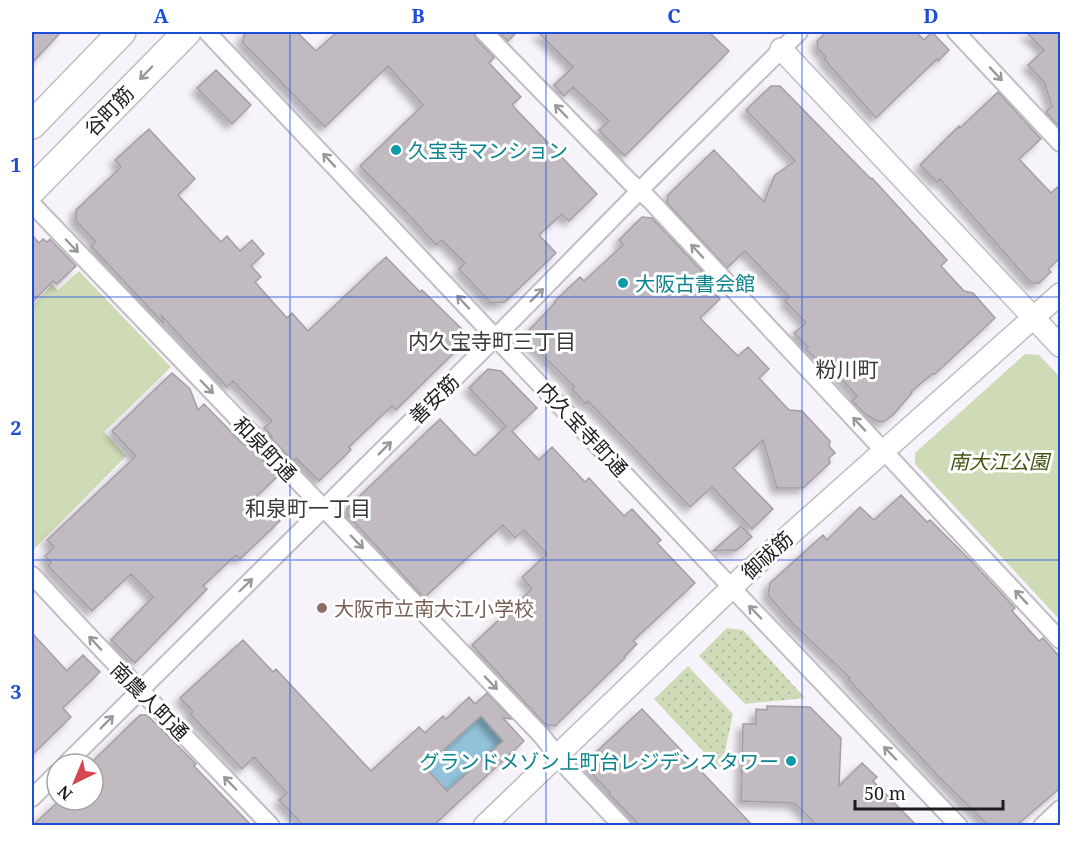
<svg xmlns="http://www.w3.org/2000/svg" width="1092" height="857" font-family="'Noto Serif','Noto Sans JP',serif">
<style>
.green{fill:#cfdbb7}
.garden{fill:url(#garden-dots)}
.water{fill:#92c2d9}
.building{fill:#c1bbc1;stroke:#a49ea4;stroke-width:1.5;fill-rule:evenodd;filter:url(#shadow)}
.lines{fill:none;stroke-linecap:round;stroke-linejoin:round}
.minor-casing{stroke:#c0bcc3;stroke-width:20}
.tertiary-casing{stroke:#c0bcc3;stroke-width:24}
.primary-casing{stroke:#c0bcc3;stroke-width:30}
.minor{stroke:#fff;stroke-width:16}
.tertiary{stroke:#fff;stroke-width:21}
.primary{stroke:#fff;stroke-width:27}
.oneway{stroke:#99999a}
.grid{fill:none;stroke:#1d4ed8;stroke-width:1.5;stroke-opacity:0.55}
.culture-dot{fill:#0f9aa8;stroke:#fff;stroke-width:2}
.education-dot{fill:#8d6e63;stroke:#fff;stroke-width:2}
.labels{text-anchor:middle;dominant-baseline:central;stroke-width:6;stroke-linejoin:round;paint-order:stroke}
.street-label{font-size:20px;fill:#1d1c1e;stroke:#fff}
.culture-label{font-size:20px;fill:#0d838f;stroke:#fff;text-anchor:start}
.park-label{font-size:20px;font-style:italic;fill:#445412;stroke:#fff}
.education-label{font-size:20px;fill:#785e54;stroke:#fff;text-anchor:start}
.neighbourhood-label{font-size:21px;fill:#3b383d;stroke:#fff}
.neatline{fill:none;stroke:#1d4ed8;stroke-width:2}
.grid-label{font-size:20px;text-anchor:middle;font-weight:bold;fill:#1d4ed8}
</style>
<defs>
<pattern id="garden-dots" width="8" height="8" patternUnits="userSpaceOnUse" patternTransform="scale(1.5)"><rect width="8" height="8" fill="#cfdbb7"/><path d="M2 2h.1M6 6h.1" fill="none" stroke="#b1bb9d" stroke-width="1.8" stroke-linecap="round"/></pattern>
<filter id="shadow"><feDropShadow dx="-5.5" dy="5.5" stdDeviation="3" flood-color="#0004"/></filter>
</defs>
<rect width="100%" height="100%" fill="#f7f3fa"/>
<!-- green -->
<path class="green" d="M79,271L171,367L104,432L126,456L32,551V306L52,285L58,290Z
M1025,354L1039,355L1060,377V620L915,464V453Z"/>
<!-- garden -->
<path class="garden" d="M727,628L743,630L805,698L745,704L699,656Z
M688,666L733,714L721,770L654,699Z"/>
<!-- water -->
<path class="water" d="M481,716L503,741L447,791L425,767Z"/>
<!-- building -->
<path class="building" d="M32,32H61L32,63Z
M244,32H297L316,51L337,32H474L476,39L493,56L494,58L489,63L521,97L512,105L597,194L569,221L562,214L539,235L556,253L505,302L491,303L459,269L465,263L442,240L436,245L406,212L360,166L423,105L388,66L325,127L243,43Z
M498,32H517L508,41Z
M538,32H709L729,51L625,156L599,130L609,121L573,87L564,96L554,85L573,67Z
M826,32H916L924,40L932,32L949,50L938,61L937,59L876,118L824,59L826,57L818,49L817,41Z
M1026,32H1060V122L1057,125L1046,112L1052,106L1044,82L1028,65L1044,50Z
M216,70L251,105L232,124L197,88Z
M771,86H780L871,179L872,178L947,260L941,266L964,291L973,293L995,318L935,374H932L911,392L912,393L893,415L883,422L877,421L865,414L852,401L857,396L828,364L824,368L806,349L808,347L794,333L806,323L785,301L789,297L745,251L727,268L667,203L668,195L714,150L764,202L775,175L795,161L746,110Z
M998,92L1041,139L1019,159L1051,193L1060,185V258L1048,269L1051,272L1039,283H1031L940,179L937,182L920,165L959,126L960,128Z
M149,129L195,179L178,195L221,242L227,236L240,251L252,240L264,254L251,266L261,277L255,282L287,318L292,313L308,331L386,257L420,292L422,290L464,331L463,344L396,410L392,406L349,447L351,450L319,481L296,458L293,461L270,437L272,436L264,428L272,421L233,381L227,387L161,315L164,324L91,246L96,242L76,221V210L121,167L115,160Z
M642,217L652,218L712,282L708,286L720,299L700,318L738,356L748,347L769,369L759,378L789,410L802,411L830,441L829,446L835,453L829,458L830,463L803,488H777L763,440L733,468L773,509L752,529L712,487L690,507L588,401L586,404L572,389L574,386L529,342V330L555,303L554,302L580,277L584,281L623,245L619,240Z
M32,235L39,243L43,239L47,242L50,239L76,266L57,284L53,281L32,303Z
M488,369L501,371L537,408L512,431L539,460L552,447L585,482L589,478L624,516L632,509L661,540L657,543L695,583L633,641L637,644L624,657L625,658L555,726L545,724L472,645L532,589L522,577L547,554L524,530L515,538L503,525L424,598L347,514V508L440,419L475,456L506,426L469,388Z
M172,373L190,389L198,410L204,404L243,444L247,446L248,445L278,476L256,497L280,521L240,559L236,555L203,586L207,589L135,663L111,640L153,597L131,574L92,611L48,566L51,563L45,556L54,547L47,540L136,456L112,431Z
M901,495L927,522L930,520L974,564L1015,608L1012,611L1039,641L1043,638L1060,657V788L1017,825H988L938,776L848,679L850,678L793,624L768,595L770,583L823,535L827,540L860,507L874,520Z
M741,526L752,537L737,550L713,551Z
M32,633L67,671L83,655L100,672L63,708L71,717L32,755Z
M243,640L273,672L276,669L371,771L419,727L425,733L443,716L446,719L469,697L475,704L487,693L512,719L503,718L524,741L434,825H303L279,800L287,793L254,757L242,769L190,714L193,711L180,698ZM481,716L503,741L447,791L425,767Z
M767,706L810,707L841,738L839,786L862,763L877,777L873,781L916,825H817L794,803L741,801L743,724H756V709L767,710Z
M642,709L700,770L752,825H640L609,794L610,793L588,769L590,758Z
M140,715H147L196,764L194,766L251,825H33L60,800H93V761Z"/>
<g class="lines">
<!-- minor casing -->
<g class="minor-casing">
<path id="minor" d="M207,32L749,606L959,826
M484,32L630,182L650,200L1060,640
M956,32L1060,143
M32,204L541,735L570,771L622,826
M32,575C110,660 191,742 271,826
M66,764L482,351L654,176L799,32
M32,798L57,773
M1042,826L1060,809"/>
</g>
<!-- tertiary casing -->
<g class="tertiary-casing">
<path id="tertiary" d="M781,49L1060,346
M484,826L748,572L1060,294"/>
</g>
<!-- primary casing -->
<g class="primary-casing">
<path id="primary" d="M32,125L122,32
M32,190L187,32"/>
</g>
<!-- minor -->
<use href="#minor" class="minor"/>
<!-- tertiary -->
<use href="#tertiary" class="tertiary"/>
<!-- primary -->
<use href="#primary" class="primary"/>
</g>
<!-- one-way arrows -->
<defs><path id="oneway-shaft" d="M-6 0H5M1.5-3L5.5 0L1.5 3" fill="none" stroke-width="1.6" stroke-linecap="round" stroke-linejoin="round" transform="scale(1.5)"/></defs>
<g class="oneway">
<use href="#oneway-shaft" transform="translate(146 73) rotate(134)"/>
<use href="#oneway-shaft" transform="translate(996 74) rotate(47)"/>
<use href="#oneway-shaft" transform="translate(561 111) rotate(-134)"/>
<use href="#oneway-shaft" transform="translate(329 160) rotate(-133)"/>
<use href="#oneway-shaft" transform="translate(72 246) rotate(46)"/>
<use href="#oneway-shaft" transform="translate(697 251) rotate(-133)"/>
<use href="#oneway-shaft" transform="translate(537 295) rotate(-45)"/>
<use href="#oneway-shaft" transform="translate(463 302) rotate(-133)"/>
<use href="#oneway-shaft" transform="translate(207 387) rotate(46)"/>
<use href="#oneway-shaft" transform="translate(859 424) rotate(-133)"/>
<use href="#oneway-shaft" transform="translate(385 448) rotate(-45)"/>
<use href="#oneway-shaft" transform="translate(357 542) rotate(46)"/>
<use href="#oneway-shaft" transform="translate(246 585) rotate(-44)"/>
<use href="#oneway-shaft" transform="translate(1021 597) rotate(-133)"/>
<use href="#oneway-shaft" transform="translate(755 612) rotate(-134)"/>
<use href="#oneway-shaft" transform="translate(95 643) rotate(-133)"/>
<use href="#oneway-shaft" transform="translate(491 683) rotate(46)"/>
<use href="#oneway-shaft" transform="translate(107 722) rotate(-45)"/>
<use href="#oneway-shaft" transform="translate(890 753) rotate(-134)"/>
<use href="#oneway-shaft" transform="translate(230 783) rotate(-134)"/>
</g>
<!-- grid -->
<path class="grid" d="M290,32V826M546,32V826M802,32V826M32,297H1060M32,560H1060"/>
<!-- markers -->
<g class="culture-dot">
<circle cx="396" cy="150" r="6"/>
<circle cx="623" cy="283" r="6"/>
<circle cx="791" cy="761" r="6"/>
</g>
<circle class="education-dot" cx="322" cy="608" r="6"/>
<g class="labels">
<!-- street labels -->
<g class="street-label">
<text transform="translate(109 111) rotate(-46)">谷町筋</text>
<text transform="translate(434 399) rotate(-45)">善安筋</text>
<text transform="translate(583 429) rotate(47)">内久宝寺町通</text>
<text transform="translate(265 449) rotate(46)">和泉町通</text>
<text transform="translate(767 555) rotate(-42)">御祓筋</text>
<text transform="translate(150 701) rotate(45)">南農人町通</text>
</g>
<!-- culture labels -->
<g class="culture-label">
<text x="408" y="150">久宝寺マンション</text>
<text x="635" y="283">大阪古書会館</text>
<text x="779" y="761" text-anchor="end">グランドメゾン上町台レジデンスタワー</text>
</g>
<!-- park labels -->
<g class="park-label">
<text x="999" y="461">南大江公園</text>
</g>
<!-- education labels -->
<g class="education-label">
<text x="334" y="608">大阪市立南大江小学校</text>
</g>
<!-- neighbourhood labels -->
<g class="neighbourhood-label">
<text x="492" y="341">内久宝寺町三丁目</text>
<text x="847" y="369">粉川町</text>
<text x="308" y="508">和泉町一丁目</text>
</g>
</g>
<!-- border -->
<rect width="1092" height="857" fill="none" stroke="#ffffff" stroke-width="66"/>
<!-- north arrow -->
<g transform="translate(75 782) rotate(223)"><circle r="28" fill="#ffffff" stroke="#a5a4a5" stroke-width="1.5"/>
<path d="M0-4.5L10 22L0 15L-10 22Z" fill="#d64651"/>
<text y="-9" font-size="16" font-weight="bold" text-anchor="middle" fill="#1d1c1e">N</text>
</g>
<!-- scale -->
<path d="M855 800v9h148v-9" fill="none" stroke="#1d1c1e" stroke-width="3"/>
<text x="864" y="800" font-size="18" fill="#1d1c1e" stroke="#ffffff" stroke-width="4.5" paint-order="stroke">50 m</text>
<rect x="33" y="33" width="1026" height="791" class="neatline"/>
<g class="grid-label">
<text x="161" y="23">A</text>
<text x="418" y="23">B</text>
<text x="674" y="23">C</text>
<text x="931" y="23">D</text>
<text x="16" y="172">1</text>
<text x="16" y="435">2</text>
<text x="16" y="699">3</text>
</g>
</svg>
